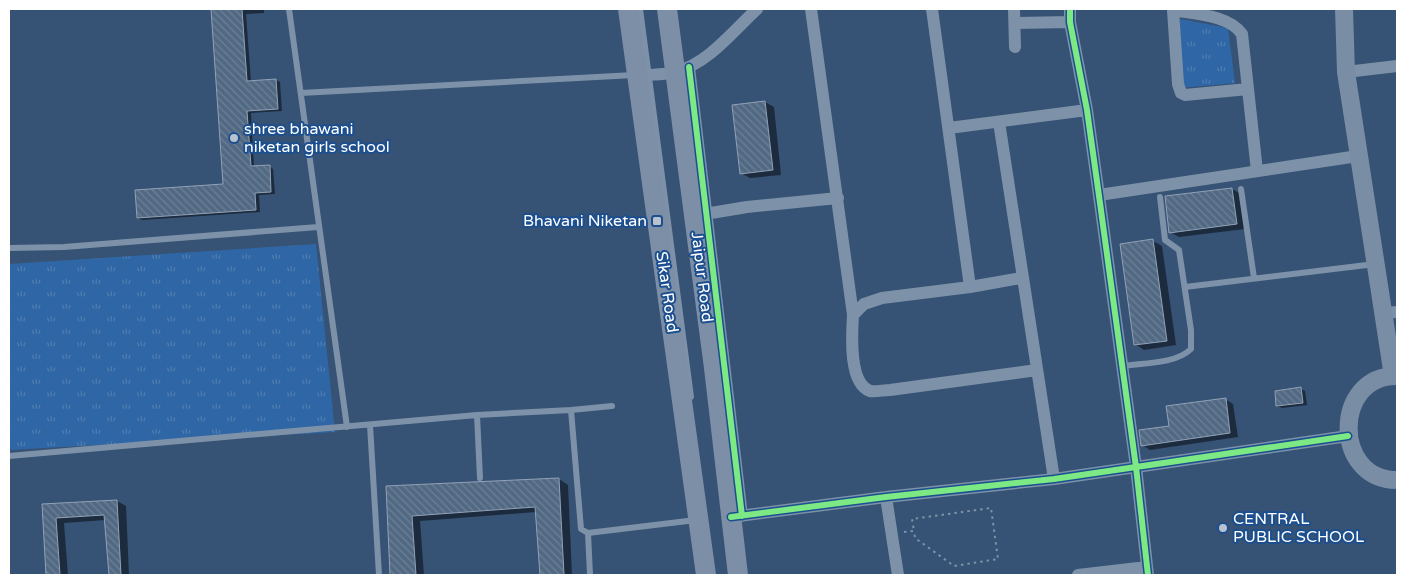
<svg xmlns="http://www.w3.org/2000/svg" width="1406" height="584" font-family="'Varela Round',sans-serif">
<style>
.grass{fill:url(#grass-tufts)}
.shadow{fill:#0007}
.building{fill:url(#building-back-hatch);stroke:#92a2b6}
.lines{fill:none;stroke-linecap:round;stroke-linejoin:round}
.path{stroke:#7d92a8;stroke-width:2;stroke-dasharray:2.5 4;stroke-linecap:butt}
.lane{stroke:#7d92a8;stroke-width:6}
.street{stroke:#7d92a8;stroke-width:12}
.secondary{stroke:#798da4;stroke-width:18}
.primary{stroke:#7d8ea7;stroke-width:20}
.cycleway-casing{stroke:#1b4f8f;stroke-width:9}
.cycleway{stroke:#7ce984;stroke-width:6}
.poi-dot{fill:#b9c2ce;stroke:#1b4f8f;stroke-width:2}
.labels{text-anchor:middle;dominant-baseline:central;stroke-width:4;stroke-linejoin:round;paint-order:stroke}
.poi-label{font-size:16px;fill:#fff;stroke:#1b4f8f;text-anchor:start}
.street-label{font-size:16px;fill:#fff;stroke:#1b4f8f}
</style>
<defs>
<pattern id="grass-tufts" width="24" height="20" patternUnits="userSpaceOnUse" patternTransform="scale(1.25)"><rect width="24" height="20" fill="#2f66a5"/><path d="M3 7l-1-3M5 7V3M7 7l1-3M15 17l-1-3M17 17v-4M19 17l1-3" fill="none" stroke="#4e7db2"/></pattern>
<pattern id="building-back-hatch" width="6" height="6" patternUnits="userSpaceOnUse" patternTransform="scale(1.25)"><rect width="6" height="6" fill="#526984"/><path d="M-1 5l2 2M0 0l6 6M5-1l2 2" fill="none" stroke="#6c8096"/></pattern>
</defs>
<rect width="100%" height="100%" fill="#365274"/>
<!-- grass -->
<path class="grass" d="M1180,19L1228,28L1235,83L1180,88Z
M316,244L335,432L9,450V264Z"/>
<!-- shadow -->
<path class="shadow" d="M212,9H264V13L246,14L251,82L276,80L280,82L282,111L251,113L254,167L269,166L273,169L275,194L259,195L260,212L142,220L138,218L224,185Z
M765,102L774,107L781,175L750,178L741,173Z
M1232,189L1241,194L1245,229L1179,237L1170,232Z
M1153,241L1162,246L1176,345L1144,350L1135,344Z
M1301,389L1305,391L1307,405L1282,408L1278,406Z
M1225,399L1233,404L1238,437L1150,450L1142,445L1170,427Z
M559,479L568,485L572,575H541L536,512L420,521L424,575H392L387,488Z
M117,501L126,506L129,575H110L106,520L64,523L68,575H47L43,505Z"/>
<!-- building -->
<path class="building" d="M211,9H242L247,81L276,79L278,109L247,111L251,166L270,165L271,192L255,193L256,210L137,218L135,190L223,184Z
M765,101L773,170L740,174L732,105Z
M1232,188L1237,224L1169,233L1165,196Z
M1153,239L1167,341L1134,345L1120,244Z
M1301,387L1303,403L1276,406L1275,391Z
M1226,398L1230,433L1141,446L1139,430L1169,426L1166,406Z
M559,478L564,575H540L535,507L412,516L416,575H390L386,486Z
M117,500L121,575H109L104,515L56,518L60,575H46L42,504Z"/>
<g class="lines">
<!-- path -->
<path class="path" d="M904,532L914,531L912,519L991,508L998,559L954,566L915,538L914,531"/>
<!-- lane -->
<path class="lane" d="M289,9L347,427
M640,9L691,397
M301,93L634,75
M1241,189L1254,278
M9,248L64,247L318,227
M1185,287L1375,264
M1123,366C1143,363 1176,364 1191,349V330L1179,250L1165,240L1160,197
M571,410L612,406
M477,415L480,478
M370,425L379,575
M9,456L477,415L571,410L581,529L588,533L696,520
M588,533L590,575"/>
<!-- street -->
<path class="street" d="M811,9L853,315
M932,9L970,287
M1014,9L1015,47
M1070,9V22L1087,110L1100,203L1136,467L1148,575
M1015,23L1070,22
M689,67L742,516
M1346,72L1397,66
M636,75C649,75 663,75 675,72C707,65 734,30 757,9
M1248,89L1242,34C1229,15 1194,14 1173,10L1178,84L1181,93L1185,95L1248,89L1257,171
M999,122L1054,479
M949,128L1087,110
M1099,195L1358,156
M699,215L747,207L838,198
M1021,278L970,287L882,298L864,304L853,315C852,333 848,383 870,391C875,392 884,390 890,390L1037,370
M1383,313L1397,312
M886,497L898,575
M731,517L886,497L1054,479L1348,436
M1078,575L1147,567"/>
<!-- secondary -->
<path class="secondary" d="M1344,9L1346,72L1393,376
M1397,376C1333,375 1332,480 1397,480"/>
<!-- primary -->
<path class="primary" d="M628,9L706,575
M667,9L714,368L738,575"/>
<!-- cycleway casing -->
<g class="cycleway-casing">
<path id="cycleway" d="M1070,9V22L1087,110L1100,203L1136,467L1148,575
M689,67L742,516
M731,517L886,497L1054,479L1348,436"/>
</g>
<!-- cycleway -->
<use href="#cycleway" class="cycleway"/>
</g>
<!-- markers -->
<g class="poi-dot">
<circle cx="234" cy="138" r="5"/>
<rect x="652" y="216" width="10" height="10" rx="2.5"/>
<circle cx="1223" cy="528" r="5"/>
</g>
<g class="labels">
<!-- poi labels -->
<g class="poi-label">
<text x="244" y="129">shree bhawani<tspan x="244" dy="18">niketan girls school</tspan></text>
<text x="647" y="221" text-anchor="end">Bhavani Niketan</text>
<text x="1233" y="519">CENTRAL<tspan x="1233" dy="18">PUBLIC SCHOOL</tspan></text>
</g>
<!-- street labels -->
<g class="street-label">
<text transform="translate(702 277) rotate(83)">Jaipur Road</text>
<text transform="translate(667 292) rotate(82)">Sikar Road</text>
</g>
</g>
<!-- border -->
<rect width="1406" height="584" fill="none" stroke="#ffffff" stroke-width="20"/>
</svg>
